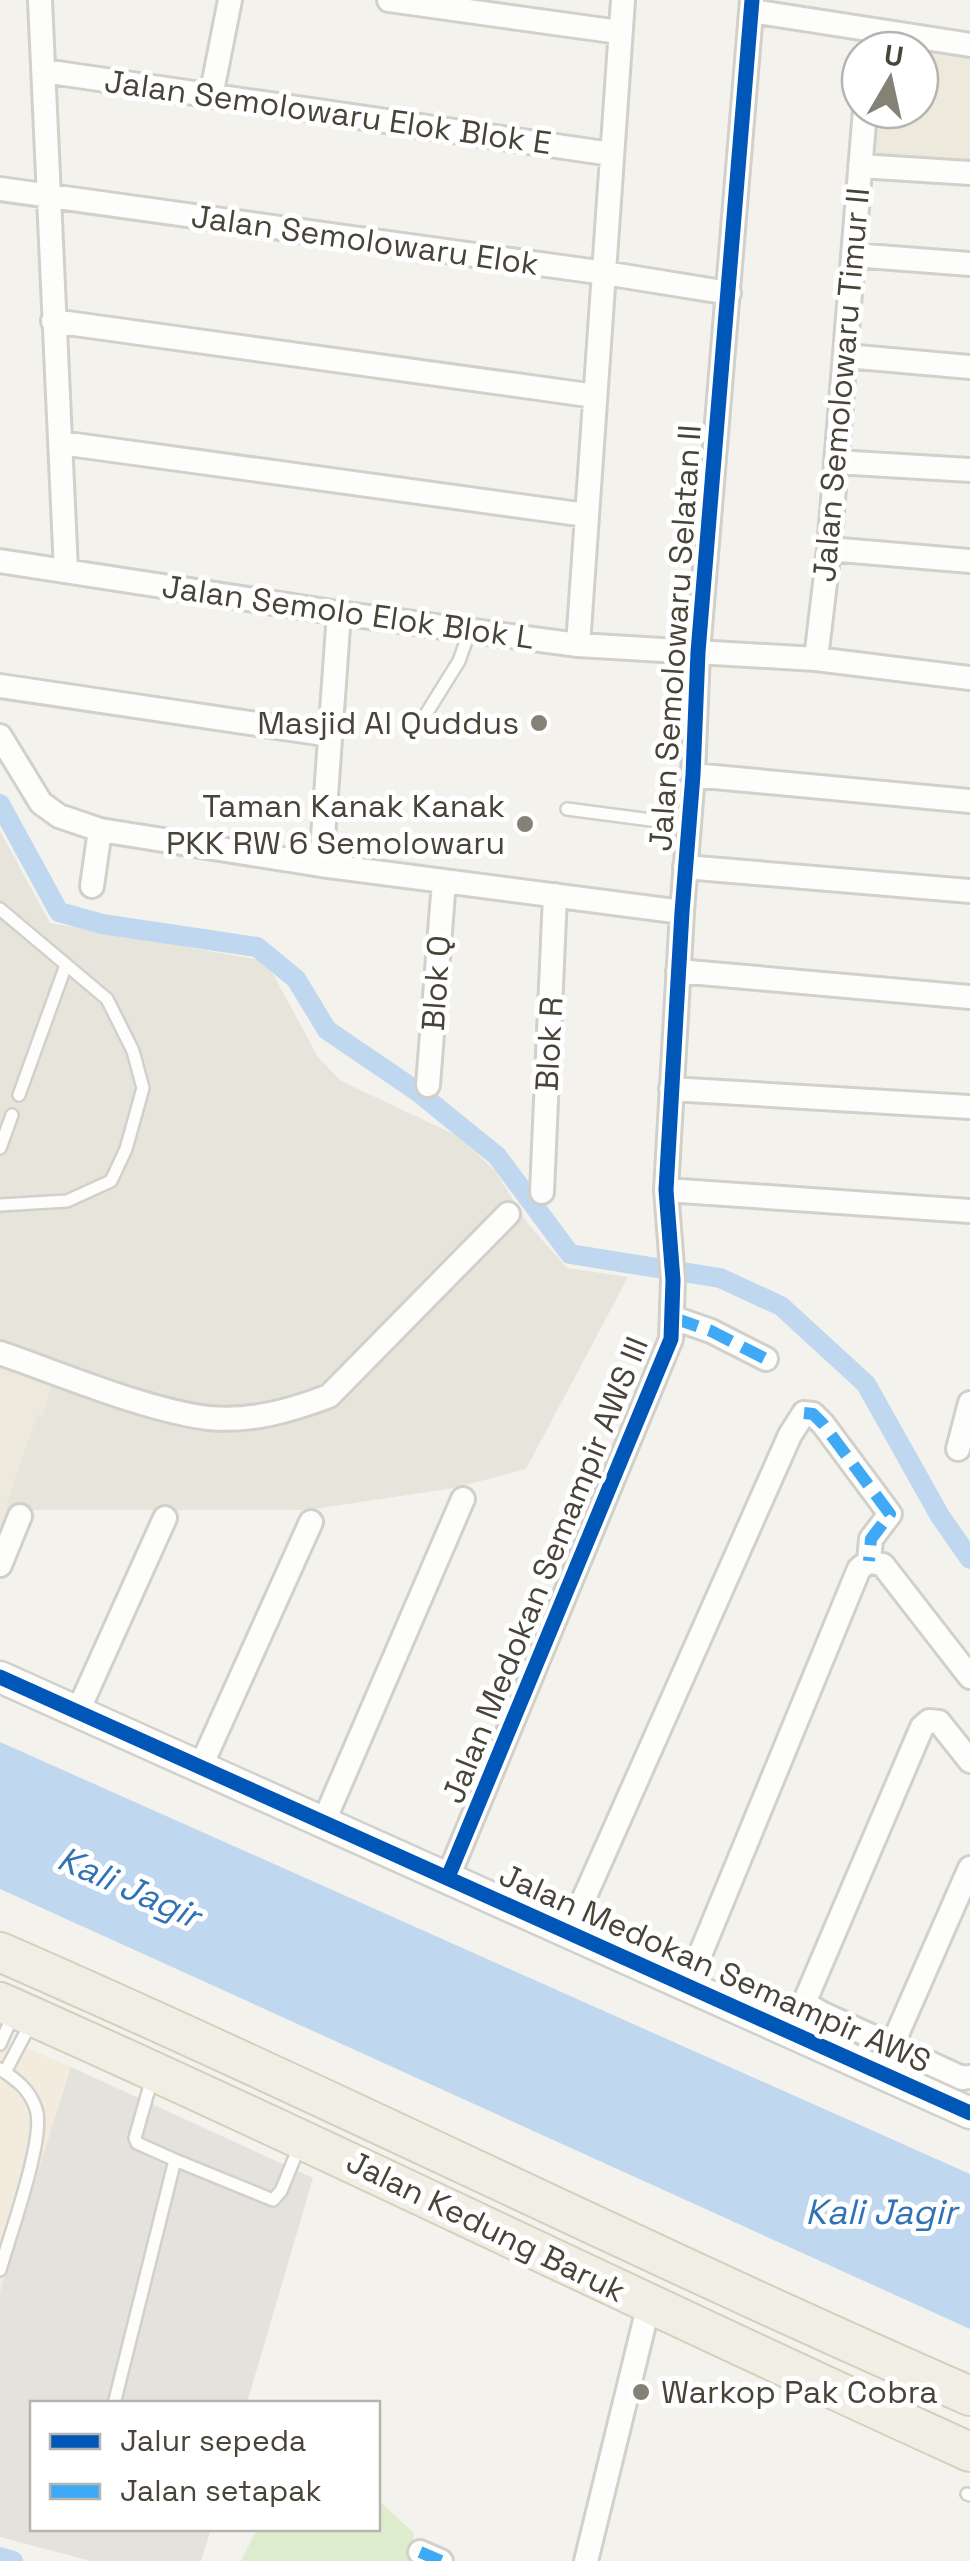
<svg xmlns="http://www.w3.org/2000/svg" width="970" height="2561" font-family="'Space Grotesk',sans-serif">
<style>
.residential{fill:#e7e4db}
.commercial{fill:#f2ebde}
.industrial{fill:#e5e2dd}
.education{fill:#edeadd}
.green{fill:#deecce}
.water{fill:#bfd8ef}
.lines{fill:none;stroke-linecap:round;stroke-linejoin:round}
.canal{stroke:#bfd8ef;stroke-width:20}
.service-casing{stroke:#d1d0cb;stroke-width:16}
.minor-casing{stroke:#d1d0cb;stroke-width:28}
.tertiary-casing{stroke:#d1d0cb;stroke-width:35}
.primary-casing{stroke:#d5cfbb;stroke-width:42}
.service{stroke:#fdfdfc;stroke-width:11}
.minor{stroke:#fdfdfc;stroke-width:22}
.tertiary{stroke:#fdfdfc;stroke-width:30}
.primary{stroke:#f1efe5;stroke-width:38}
.quiet{stroke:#3fa9f5;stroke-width:12;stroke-dasharray:25 12;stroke-linecap:butt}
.cycleway-casing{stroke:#fff;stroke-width:21}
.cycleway{stroke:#0057b8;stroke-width:15}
.poi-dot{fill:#848177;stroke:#fff;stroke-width:4}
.labels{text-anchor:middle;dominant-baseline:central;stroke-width:10;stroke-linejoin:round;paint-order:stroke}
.street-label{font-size:32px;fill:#494438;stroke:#fff}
.poi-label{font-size:32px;fill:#494438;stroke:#fff;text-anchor:end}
.water-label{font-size:35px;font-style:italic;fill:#3172b6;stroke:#fff}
</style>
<rect width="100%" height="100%" fill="#f3f2ed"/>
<!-- residential -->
<path class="residential" d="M0,831L50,923L266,961L318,1057L341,1081L458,1136L495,1171L529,1225L567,1268L628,1277L526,1469L454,1488L307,1510H0Z"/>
<!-- commercial -->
<path class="commercial" d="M0,2036L71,2067L0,2292Z"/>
<!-- industrial -->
<path class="industrial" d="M71,2067L313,2178L247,2403L32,2404V2528L211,2529L201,2561H91L0,2537V2292Z"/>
<!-- education -->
<path class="education" d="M880,38L970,53V167L870,158L874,110H920V50H879Z
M0,1365L52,1383L43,1416L37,1415L5,1508L17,1512L0,1537Z"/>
<!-- green -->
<path class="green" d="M378,2500L414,2533L410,2561H241L257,2529L378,2528Z"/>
<!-- water -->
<path class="water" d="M0,1742L970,2174V2329L0,1889Z"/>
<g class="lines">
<!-- canal -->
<path class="canal" d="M0,804L59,912L102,924L257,947L296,979L327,1030L418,1092L497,1156L570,1254L720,1278L781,1306L866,1384L940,1516L970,1559
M0,2557L13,2561"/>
<!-- service casing -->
<g class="service-casing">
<path id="service" d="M424,726L426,714L459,661L470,630
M567,809L689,825
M0,909L107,999L133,1051L143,1088L126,1149L111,1181L67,1201L0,1205
M19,1095L66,965
M0,1148L12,1115
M0,2044L14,2013
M0,2069C17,2080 30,2090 36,2109C46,2137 9,2237 0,2270
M5,2072L32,2021
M175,2160L273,2200L281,2191L299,2147
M114,2404L175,2160L137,2143L135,2138L152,2078
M967,2494L970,2495"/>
</g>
<!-- minor casing -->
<g class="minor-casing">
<path id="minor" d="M40,0L66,571
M389,0L619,32
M752,11L970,45
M44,71L611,154
M211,96L230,0
M860,166L970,173
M0,189L605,273L729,293
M853,255L970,264
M53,321L595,396
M846,356L970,367
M61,443L586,515
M836,462L970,470
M829,549L970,561
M0,561L339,613L578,645L816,659L970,678
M578,645L623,0
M816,659L829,549L865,110
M0,686L331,735
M0,736L41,803L59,816L100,830L321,865L682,912
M693,775L970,801
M321,865L339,613
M685,867L970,891
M92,886L100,830
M678,971L970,997
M428,1085L444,881
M671,1089L970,1107
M666,1190L970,1211
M542,1192L555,895
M674,1318L711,1331L766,1359
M0,1353C61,1374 145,1410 208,1418C250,1422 290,1411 329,1396L508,1214
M958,1449L970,1403
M0,1565L20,1516
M78,1711L165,1518
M970,1761L939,1722L929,1721L922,1727L807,1996L808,2005L821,2013L962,2078L970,2077
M201,1766L311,1522
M324,1821L463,1499
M448,1877L671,1339L673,1280L666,1190L682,912L693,775L698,652L752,0
M569,1932L790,1435L804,1413L813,1414L823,1424L890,1514L871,1539L869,1561
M688,1984L859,1569L869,1561L883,1565L970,1677
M887,2057L970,1868
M420,2552L441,2561
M586,2561L649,2304"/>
</g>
<!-- tertiary casing -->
<g class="tertiary-casing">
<path id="tertiary" d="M0,1677L970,2113"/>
</g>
<!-- primary casing -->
<g class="primary-casing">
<path id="primary" d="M0,1952C326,2094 644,2254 970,2396
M0,2002C326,2147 645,2305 970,2452"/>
</g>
<!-- service -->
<use href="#service" class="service"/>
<!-- minor -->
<use href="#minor" class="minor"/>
<!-- tertiary -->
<use href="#tertiary" class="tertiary"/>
<!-- primary -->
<use href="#primary" class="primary"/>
<!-- quiet -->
<path class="quiet" d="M674,1318L711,1331L766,1359
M804,1413L813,1414L823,1424L890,1514L871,1539L869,1561
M420,2552L441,2561"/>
<!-- cycleway casing -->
<g class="cycleway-casing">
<path id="cycleway" d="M0,1677L970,2113
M448,1877L671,1339L673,1280L666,1190L682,912L693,775L698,652L752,0"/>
</g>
<!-- cycleway -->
<use href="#cycleway" class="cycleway"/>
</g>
<!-- markers -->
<g class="poi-dot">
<circle cx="539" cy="723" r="10"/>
<circle cx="525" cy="824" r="10"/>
<circle cx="641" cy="2392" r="10"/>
</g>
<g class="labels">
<!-- street labels -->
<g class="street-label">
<text transform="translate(328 112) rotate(8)">Jalan Semolowaru Elok Blok E</text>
<text transform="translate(365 240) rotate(8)">Jalan Semolowaru Elok</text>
<text transform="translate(841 385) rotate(-85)">Jalan Semolowaru Timur II</text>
<text transform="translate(348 612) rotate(8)">Jalan Semolo Elok Blok L</text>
<text transform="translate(675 638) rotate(-86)">Jalan Semolowaru Selatan II</text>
<text transform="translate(436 983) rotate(-86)">Blok Q</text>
<text transform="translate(549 1044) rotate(-87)">Blok R</text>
<text transform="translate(545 1570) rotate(-68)">Jalan Medokan Semampir AWS III</text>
<text transform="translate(715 1968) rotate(24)">Jalan Medokan Semampir AWS</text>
<text transform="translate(486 2226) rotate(26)">Jalan Kedung Baruk</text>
</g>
<!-- poi labels -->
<g class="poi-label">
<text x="519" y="723">Masjid Al Quddus</text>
<text x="505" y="806">Taman Kanak Kanak<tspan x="505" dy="37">PKK RW 6 Semolowaru</tspan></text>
<text x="661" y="2392" text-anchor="start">Warkop Pak Cobra</text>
</g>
<!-- water labels -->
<g class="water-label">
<text transform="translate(129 1887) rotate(24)">Kali Jagir</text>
<text x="881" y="2212">Kali Jagir</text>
</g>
</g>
<!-- legend -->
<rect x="30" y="2401" width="350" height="130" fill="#ffffff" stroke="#b6b4af" stroke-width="2.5"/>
<rect x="50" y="2434" width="50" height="15" fill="#0057b8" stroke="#b6b4af" stroke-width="2.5"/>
<text x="120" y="2451" font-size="30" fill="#494438">Jalur sepeda</text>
<rect x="50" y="2484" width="50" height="15" fill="#3fa9f5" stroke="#b6b4af" stroke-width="2.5"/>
<text x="120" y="2501" font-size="30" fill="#494438">Jalan setapak</text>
<!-- north arrow -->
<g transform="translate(890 80) rotate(9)"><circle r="48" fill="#ffffff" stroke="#b6b4af" stroke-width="2.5"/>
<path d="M0-8L18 38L0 25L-18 38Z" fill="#848177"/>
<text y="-15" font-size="28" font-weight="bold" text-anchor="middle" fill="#494438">U</text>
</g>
</svg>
